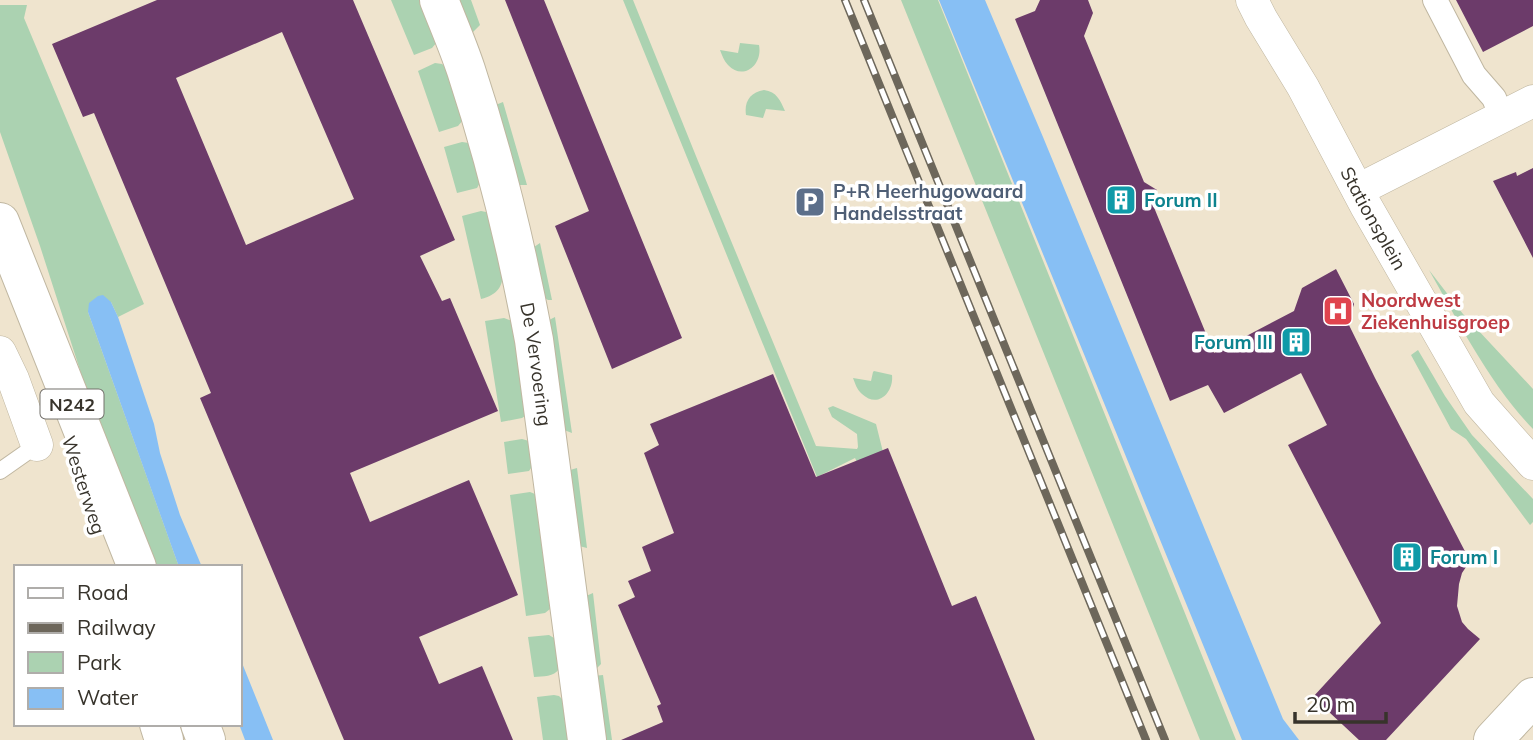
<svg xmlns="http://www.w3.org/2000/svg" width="1533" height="740" font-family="Mulish,sans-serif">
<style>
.green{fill:#abd2b1}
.water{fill:#87bff4}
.building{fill:#6c3b6a;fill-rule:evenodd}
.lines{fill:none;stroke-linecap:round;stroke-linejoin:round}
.service-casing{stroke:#c0b7a1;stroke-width:18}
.pedestrian-casing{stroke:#c0b7a1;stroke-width:26}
.minor-casing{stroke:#c0b7a1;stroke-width:33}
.tertiary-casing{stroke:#c0b7a1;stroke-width:40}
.secondary-casing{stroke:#c0b7a1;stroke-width:40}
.primary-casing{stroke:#c0b7a1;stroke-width:40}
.service{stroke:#fff;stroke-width:16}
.pedestrian{stroke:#fff;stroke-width:24}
.minor{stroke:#fff;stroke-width:32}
.tertiary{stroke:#fff;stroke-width:38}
.secondary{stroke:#fff;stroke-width:38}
.primary{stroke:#fff;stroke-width:38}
.rail-casing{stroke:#6d675b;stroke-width:8}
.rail{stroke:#fff;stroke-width:5;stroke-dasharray:16;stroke-linecap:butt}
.labels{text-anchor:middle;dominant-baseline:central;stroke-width:7;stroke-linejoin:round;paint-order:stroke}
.shield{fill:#fff;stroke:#73706b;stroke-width:2}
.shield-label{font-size:18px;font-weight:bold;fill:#37332b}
.service-label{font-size:19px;font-weight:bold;fill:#4e5e75;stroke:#fff;text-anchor:start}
.culture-label{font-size:19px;font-weight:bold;fill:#0d838f;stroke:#fff;text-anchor:start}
.street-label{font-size:19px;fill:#37332b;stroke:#fff}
.health-label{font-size:19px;font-weight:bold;fill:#be3a42;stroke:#fff;text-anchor:start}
</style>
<rect width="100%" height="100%" fill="#efe4ce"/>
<!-- green -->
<path class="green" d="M391,0H421L437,42L432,48L414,55Z
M456,0H471L480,25L473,32L469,34Z
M623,0H633L698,161L816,446L857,449L858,447L857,434L832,417L828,408L833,406L876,424L886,464L862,472L855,458L817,477Z
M901,0H938L1236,740H1200Z
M0,5H27L24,18L144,304L118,317L111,302L88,312L179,567H149L98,426L40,246L0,132Z
M740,43L759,45C763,65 743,81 728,65C724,61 722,55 720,50L738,53Z
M435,63L442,64L448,69L463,120L458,126L439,132L418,71Z
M764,90C777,92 780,100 785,111L766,109L763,118L746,115C744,102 750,92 764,90Z
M503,102L527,185H519L493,106Z
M462,142L469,143L482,179L477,188L457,193L444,147Z
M481,211L486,212L490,215C493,226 495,238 498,249C503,270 510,292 481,299L462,216Z
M540,243L552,300H548L543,297L534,247Z
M1429,270L1463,314L1533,389V429C1491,386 1459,323 1429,270Z
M555,317L572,433L564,430L549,320Z
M504,318L512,321L525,416L522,418L501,422L485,321Z
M1418,350L1445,396L1472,435L1533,499V522L1530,525L1466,439L1451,429L1411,355Z
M874,371L892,375C894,392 878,409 862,394C857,390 855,383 853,378L871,381L873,372Z
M522,439L529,441L533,465L529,471L508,474L504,442Z
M577,468L587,548L579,546L570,470Z
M530,492L535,494L550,609L545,613L526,616L510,495Z
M593,593L601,664L596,669L586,596Z
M549,635L554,638L559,669C554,677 543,676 534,677L528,637Z
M603,675L612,740H601L593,676Z
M554,695L559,696L563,700L569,740H543L537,697Z"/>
<!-- water -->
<path class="water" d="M939,0H985L1043,137L1283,719L1299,740H1242Z
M103,295L111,302L118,317L154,424L160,453L180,515L202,567H179L170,542L88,312L89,303L98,296Z
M240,658L273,740H245L239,724Z"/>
<!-- building -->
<path class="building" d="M157,0H353L455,240L420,256L442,301L450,298L498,411L350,473L370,522L469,480L518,595L419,637L439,684L482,666L513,740H344L200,398L211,393L94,113L83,117L52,44ZM282,32L354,199L246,245L176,78Z
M505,0H544L682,338L612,369L555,226L589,211Z
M1040,0H1088L1093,13L1084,36L1144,182L1157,190L1153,205L1214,353L1294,311L1302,288L1336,269L1354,304L1348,323L1375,378L1470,561L1462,573L1459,584L1457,606L1462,622L1468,629L1480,639L1386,740H1359L1313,697L1381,623L1288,445L1327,425L1301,373L1224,413L1208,385L1170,401L1015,19L1035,11Z
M1456,0H1533V26L1483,52Z
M1533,168V258L1493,181L1516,172L1517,176Z
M773,374L816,477L888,448L952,606L976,596L1035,740H621L663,722L657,706L661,704L618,605L635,597L628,581L651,571L642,547L674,533L644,453L659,445L650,424Z"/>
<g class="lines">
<!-- service casing -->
<g class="service-casing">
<path id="service" d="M0,471L37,445"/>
</g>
<!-- pedestrian casing -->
<g class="pedestrian-casing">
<path id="pedestrian" d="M1435,0L1474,75L1494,98L1502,117"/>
</g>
<!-- minor casing -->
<g class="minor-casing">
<g id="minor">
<path id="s1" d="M1252,0L1261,18L1303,87L1366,206L1479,403L1533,464"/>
<path d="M1358,190L1533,101"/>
<path d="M0,352L13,379L37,445"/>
</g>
</g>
<!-- tertiary casing -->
<g class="tertiary-casing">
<g id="tertiary">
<path id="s2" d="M439,0C448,23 458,46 466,70C495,158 517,249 534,340L587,740"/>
</g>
</g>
<!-- secondary casing -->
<g class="secondary-casing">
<path id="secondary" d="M1493,740L1533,697"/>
</g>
<!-- primary casing -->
<g class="primary-casing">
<path id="primary" d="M0,222L137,567
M159,724L164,740
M200,724L206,740"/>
</g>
<!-- service -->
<use href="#service" class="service"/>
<!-- pedestrian -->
<use href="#pedestrian" class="pedestrian"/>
<!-- minor -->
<use href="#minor" class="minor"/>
<!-- tertiary -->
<use href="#tertiary" class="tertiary"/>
<!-- secondary -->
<use href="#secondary" class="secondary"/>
<!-- primary -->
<use href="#primary" class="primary"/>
<!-- rail casing -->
<g class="rail-casing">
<path id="rail" d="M845,0L1146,740
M864,0L1165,740"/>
</g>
<!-- rail -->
<use href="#rail" class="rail"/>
</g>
<!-- icons -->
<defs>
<g id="building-square" transform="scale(1.575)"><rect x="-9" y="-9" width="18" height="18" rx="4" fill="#0f9aa8" stroke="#fff"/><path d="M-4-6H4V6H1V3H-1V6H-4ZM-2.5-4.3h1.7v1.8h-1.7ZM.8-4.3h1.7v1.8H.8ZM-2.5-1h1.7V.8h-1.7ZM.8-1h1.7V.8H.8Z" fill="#fff"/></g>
<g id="parking-square" transform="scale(1.575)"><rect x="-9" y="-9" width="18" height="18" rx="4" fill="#5c6f8a" stroke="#fff"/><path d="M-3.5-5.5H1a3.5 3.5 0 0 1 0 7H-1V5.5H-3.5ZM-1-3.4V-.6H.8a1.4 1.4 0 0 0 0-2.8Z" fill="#fff"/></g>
<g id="hospital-square" transform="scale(1.575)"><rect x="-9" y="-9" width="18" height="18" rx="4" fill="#e0444e" stroke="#fff"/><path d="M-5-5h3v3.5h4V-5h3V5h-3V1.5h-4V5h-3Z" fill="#fff"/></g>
</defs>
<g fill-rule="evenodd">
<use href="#building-square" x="1121" y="200"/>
<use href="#parking-square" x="810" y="202"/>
<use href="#hospital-square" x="1338" y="311"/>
<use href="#building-square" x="1296" y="342"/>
<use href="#building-square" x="1407" y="557"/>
</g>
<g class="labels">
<!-- shield labels -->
<rect class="shield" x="40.5" y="389.5" width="63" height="29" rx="5"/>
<g class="shield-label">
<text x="72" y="404">N242</text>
</g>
<!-- service labels -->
<g class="service-label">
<text x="833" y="191">P+R Heerhugowaard<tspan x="833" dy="22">Handelsstraat</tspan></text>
</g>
<!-- culture labels -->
<g class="culture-label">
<text x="1144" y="200">Forum II</text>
<text x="1273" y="342" text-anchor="end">Forum III</text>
<text x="1430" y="557">Forum I</text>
</g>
<!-- street labels -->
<g class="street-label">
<text stroke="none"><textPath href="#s1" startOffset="250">Stationsplein</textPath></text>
<text stroke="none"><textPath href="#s2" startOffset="378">De Vervoering</textPath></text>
<text transform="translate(84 485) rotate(72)">Westerweg</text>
</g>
<!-- health labels -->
<g class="health-label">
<text x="1361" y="300">Noordwest<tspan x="1361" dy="22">Ziekenhuisgroep</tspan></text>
</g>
</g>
<!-- legend -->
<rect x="14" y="565" width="228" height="161" fill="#ffffff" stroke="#afadaa" stroke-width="2"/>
<rect x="28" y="588" width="35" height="10" fill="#ffffff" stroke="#afadaa" stroke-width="2"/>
<text x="77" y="600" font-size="21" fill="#37332b">Road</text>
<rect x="28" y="623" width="35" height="10" fill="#6d675b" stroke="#afadaa" stroke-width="2"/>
<text x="77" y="635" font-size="21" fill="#37332b">Railway</text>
<rect x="28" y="652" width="35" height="21" fill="#abd2b1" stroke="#afadaa" stroke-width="2"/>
<text x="77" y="670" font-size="21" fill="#37332b">Park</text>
<rect x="28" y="688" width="35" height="21" fill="#87bff4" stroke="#afadaa" stroke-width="2"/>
<text x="77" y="705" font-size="21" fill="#37332b">Water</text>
<!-- scale -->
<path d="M1295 712v10h91v-10" fill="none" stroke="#37332b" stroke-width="3.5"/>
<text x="1306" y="712" font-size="21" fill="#37332b" stroke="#ffffff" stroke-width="5" paint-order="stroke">20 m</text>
</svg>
